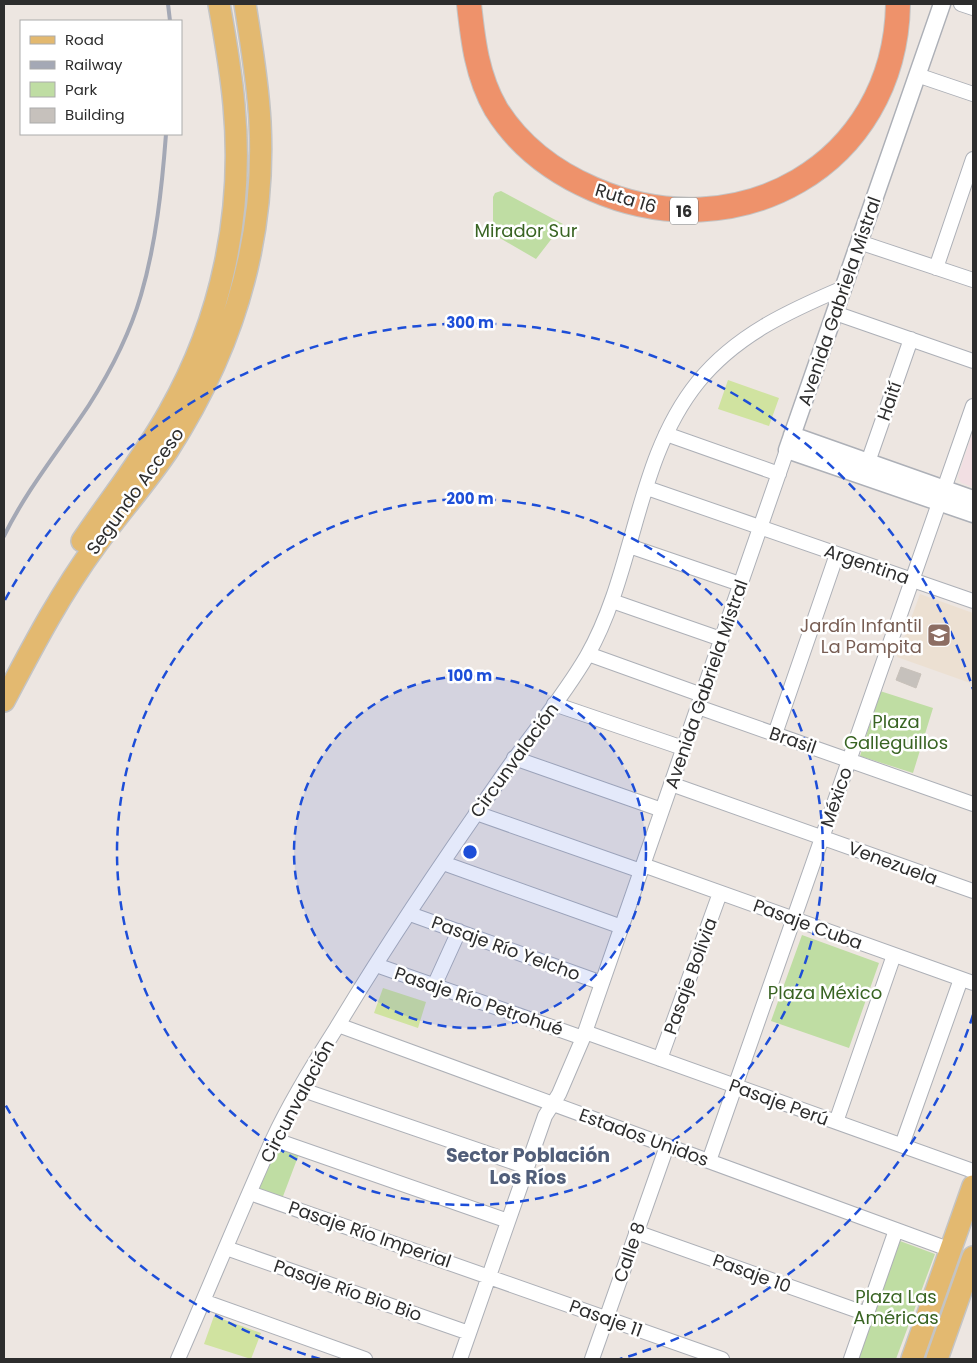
<svg xmlns="http://www.w3.org/2000/svg" width="977" height="1363" font-family="Poppins,sans-serif">
<style>
.education{fill:#ece0d2}
.medical{fill:#f2dfe3}
.green{fill:#bfdda3}
.pitch{fill:#d0e3a0}
.building{fill:#c6c1bc;stroke:#c8c1ba}
.lines{fill:none;stroke-linecap:round;stroke-linejoin:round}
.minor-casing{stroke:#adb0b7;stroke-width:16}
.tertiary-casing{stroke:#adb0b7;stroke-width:19}
.primary-casing{stroke:#c4c4c4;stroke-width:24}
.motorway-casing{stroke:#c4c4c4;stroke-width:26}
.minor{stroke:#fff;stroke-width:14}
.tertiary{stroke:#fff;stroke-width:16}
.primary{stroke:#e3b970;stroke-width:21}
.motorway{stroke:#ee926b;stroke-width:24}
.rail{stroke:#a4a8b5;stroke-width:4}
.ring{fill:none;stroke:#1d4ed8;stroke-width:2.5;stroke-dasharray:9 6}
.labels{text-anchor:middle;dominant-baseline:central;stroke-width:5;stroke-linejoin:round;paint-order:stroke}
.shield{fill:#fff;stroke:#6c6c6c;stroke-width:1}
.shield-label{font-size:16px;font-weight:bold;fill:#2d2d2d}
.street-label{font-size:18px;fill:#2d2d2d;stroke:#fff}
.park-label{font-size:18px;fill:#396423;stroke:#fff}
.education-label{font-size:18px;fill:#785e54;stroke:#fff;text-anchor:end}
.neighbourhood-label{font-size:19px;font-weight:bold;fill:#515e79;stroke:#fff}
.centre{fill:#1d4ed8;stroke:#fff;stroke-width:2.5}
.ring-label{font-size:15px;text-anchor:middle;font-weight:bold;fill:#1d4ed8;stroke:#fff;stroke-width:5;stroke-linejoin:round;paint-order:stroke}
</style>
<rect width="100%" height="100%" fill="#ede6e1"/>
<!-- education -->
<path class="education" d="M920,594L973,613V684L897,657Z"/>
<!-- medical -->
<path class="medical" d="M973,431V487L961,483L958,476Z"/>
<!-- green -->
<path class="green" d="M501,191L563,224L536,259L493,234V197L495,193Z
M880,691L933,708L913,773L860,756Z
M802,935L879,963L849,1048L771,1021Z
M274,1144L299,1154L282,1199L257,1189Z
M900,1241L935,1254L896,1359H857Z"/>
<!-- pitch -->
<path class="pitch" d="M728,380L779,398L769,426L718,409Z
M383,988L426,1002L418,1028L374,1013Z
M214,1316L261,1333L251,1359L204,1344Z"/>
<!-- building -->
<path class="building" d="M901,667L921,674L916,688L896,680Z"/>
<g class="lines">
<!-- minor casing -->
<g class="minor-casing">
<path id="minor" d="M961,4L973,8
M917,75L973,94
M859,242L973,280
M936,268L973,159
M835,313L973,361
M666,434L779,474
M868,462L911,339
M647,488L973,601
M629,546L740,584
M612,601L721,639
M588,654L702,695
M554,704L683,748
M698,707L973,804
M775,734L837,554
M514,758L662,810
M671,784L973,891
M476,813L641,871
M443,863L622,927
M643,865L973,983
M410,914L602,983
M376,965L583,1038
M434,986L459,931
M338,1025L951,1250
M585,1032L973,1171
M660,1059L720,893
M300,1089L527,1167
M836,1122L894,955
M273,1139L508,1221
M902,1145L961,979
M709,1161L973,406
M250,1193L722,1359
M636,1232L867,1314
M226,1248L469,1333
M203,1301L365,1359
M178,1359C210,1286 240,1212 273,1139C291,1100 314,1063 337,1027C388,942 444,859 501,778C529,737 562,699 587,656C636,570 635,460 698,382C736,335 789,311 843,288
M460,1359L545,1116L559,1094L583,1038L787,450
M592,1359L667,1146
M851,1359L896,1230"/>
</g>
<!-- tertiary casing -->
<g class="tertiary-casing">
<path id="tertiary" d="M942,4L787,450L973,514
M792,435L973,499"/>
</g>
<!-- primary casing -->
<g class="primary-casing">
<path id="primary" d="M82,541C111,498 144,457 169,412C222,319 244,212 234,105C231,71 225,37 219,4
M4,701C32,648 60,594 96,545C119,513 146,483 168,450C232,351 266,241 260,122C258,82 251,43 245,4
M912,1359L973,1186
M937,1359L973,1257"/>
</g>
<!-- motorway casing -->
<g class="motorway-casing">
<path id="motorway" d="M469,4C473,41 477,76 496,109C519,146 554,172 593,189C737,252 895,166 898,4"/>
</g>
<!-- minor -->
<use href="#minor" class="minor"/>
<!-- tertiary -->
<use href="#tertiary" class="tertiary"/>
<!-- primary -->
<use href="#primary" class="primary"/>
<!-- motorway -->
<use href="#motorway" class="motorway"/>
<!-- rail -->
<path class="rail" d="M168,4L170,21
M4,536C27,489 60,449 89,405C110,372 130,333 141,295C156,244 162,187 166,134"/>
</g>
<!-- distance rings -->
<circle cx="470" cy="852" r="176" fill="#1d4ed8" fill-opacity=".12"/>
<g class="ring">
<circle cx="470" cy="852" r="176"/>
<circle cx="470" cy="852" r="353"/>
<path d="M973 1015A529 529 0 0 1 620 1359M320 1359A529 529 0 0 1 5 1104M5 600A529 529 0 0 1 973 689"/>
</g>
<!-- icons -->
<defs>
<g id="school-square" transform="scale(1.25)"><rect x="-9" y="-9" width="18" height="18" rx="4" fill="#8d6e63" stroke="#fff"/><path d="M0-5L7-2L0 1L-7-2ZM-4 1L0 2.5L4 1V4Q0 6-4 4Z" fill="#fff"/></g>
</defs>
<g fill-rule="evenodd">
<use href="#school-square" x="939" y="635"/>
</g>
<g class="labels">
<!-- shield labels -->
<rect class="shield" x="670" y="197.5" width="28" height="27" rx="4"/>
<g class="shield-label">
<text x="684" y="211">16</text>
</g>
<!-- street labels -->
<g class="street-label">
<text transform="translate(626 198) rotate(17)">Ruta 16</text>
<text transform="translate(839 301) rotate(-71)">Avenida Gabriela Mistral</text>
<text transform="translate(889 401) rotate(-71)">Haití</text>
<text transform="translate(135 491) rotate(-54)">Segundo Acceso</text>
<text transform="translate(867 564) rotate(19)">Argentina</text>
<text transform="translate(706 684) rotate(-71)">Avenida Gabriela Mistral</text>
<text transform="translate(793 740) rotate(19)">Brasil</text>
<text transform="translate(514 760) rotate(-54)">Circunvalación</text>
<text transform="translate(836 797) rotate(-71)">México</text>
<text transform="translate(893 863) rotate(20)">Venezuela</text>
<text transform="translate(808 924) rotate(20)">Pasaje Cuba</text>
<text transform="translate(506 948) rotate(20)">Pasaje Río Yelcho</text>
<text transform="translate(690 976) rotate(-70)">Pasaje Bolivia</text>
<text transform="translate(479 1001) rotate(19)">Pasaje Río Petrohué</text>
<text transform="translate(297 1101) rotate(-62)">Circunvalación</text>
<text transform="translate(779 1102) rotate(20)">Pasaje Perú</text>
<text transform="translate(644 1137) rotate(20)">Estados Unidos</text>
<text transform="translate(370 1234) rotate(19)">Pasaje Río Imperial</text>
<text transform="translate(629 1252) rotate(-71)">Calle 8</text>
<text transform="translate(752 1273) rotate(20)">Pasaje 10</text>
<text transform="translate(348 1290) rotate(19)">Pasaje Río Bio Bio</text>
<text transform="translate(606 1318) rotate(20)">Pasaje 11</text>
</g>
<!-- park labels -->
<g class="park-label">
<text x="526" y="230">Mirador Sur</text>
<text x="896" y="721">Plaza<tspan x="896" dy="21">Galleguillos</tspan></text>
<text x="825" y="992">Plaza México</text>
<text x="896" y="1296">Plaza Las<tspan x="896" dy="21">Américas</tspan></text>
</g>
<!-- education labels -->
<g class="education-label">
<text x="922" y="625">Jardín Infantil<tspan x="922" dy="21">La Pampita</tspan></text>
</g>
<!-- neighbourhood labels -->
<g class="neighbourhood-label">
<text x="528" y="1155">Sector Población<tspan x="528" dy="22">Los Ríos</tspan></text>
</g>
</g>
<circle cx="470" cy="852" r="8" class="centre"/>
<g class="ring-label">
<text x="470" y="328">300 m</text>
<text x="470" y="504">200 m</text>
<text x="470" y="681">100 m</text>
</g>
<!-- border -->
<rect width="977" height="1363" fill="none" stroke="#2d2d2d" stroke-width="10"/>
<!-- legend -->
<rect x="20" y="20" width="162" height="115" fill="#ffffff" stroke="#ababab"/>
<rect x="30" y="36" width="25" height="8" fill="#e3b970" stroke="#ababab"/>
<text x="65" y="45" font-size="15" fill="#2d2d2d">Road</text>
<rect x="30" y="61" width="25" height="8" fill="#a4a8b5" stroke="#ababab"/>
<text x="65" y="70" font-size="15" fill="#2d2d2d">Railway</text>
<rect x="30" y="82" width="25" height="15" fill="#bfdda3" stroke="#ababab"/>
<text x="65" y="95" font-size="15" fill="#2d2d2d">Park</text>
<rect x="30" y="108" width="25" height="15" fill="#c6c1bc" stroke="#ababab"/>
<text x="65" y="120" font-size="15" fill="#2d2d2d">Building</text>
</svg>
